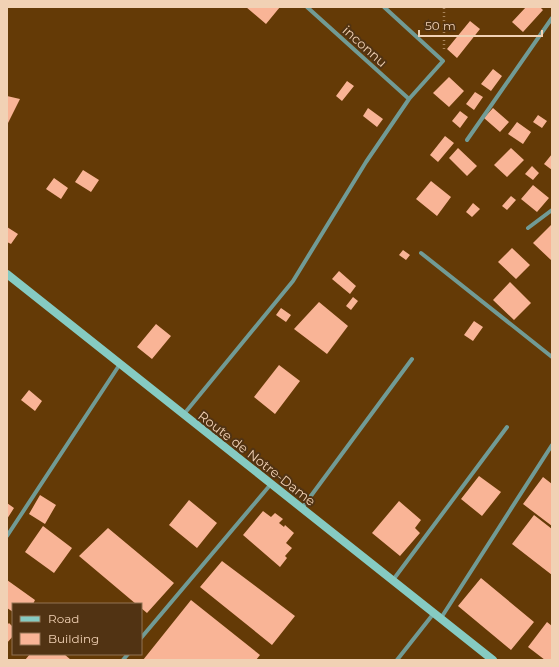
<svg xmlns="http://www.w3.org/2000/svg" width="559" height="667" font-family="Montserrat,sans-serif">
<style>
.building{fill:#f9b496}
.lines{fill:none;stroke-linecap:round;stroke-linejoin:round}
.path{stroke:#a8835a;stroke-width:2.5;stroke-dasharray:1 3;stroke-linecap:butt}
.street{stroke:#719b95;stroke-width:4}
.secondary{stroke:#86cbc2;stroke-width:8}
.labels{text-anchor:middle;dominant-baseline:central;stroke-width:4;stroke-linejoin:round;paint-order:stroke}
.street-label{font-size:13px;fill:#f1d1b4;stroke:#513313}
</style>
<rect width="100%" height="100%" fill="#643a06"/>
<!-- building -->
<path class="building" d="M246,7H280L266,24Z
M526,7H540L543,10L523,32L512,22Z
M470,21L480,29L457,58L447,49Z
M493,69L502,76L491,91L481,84Z
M449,77L464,91L449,107L433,93Z
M347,81L354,86L342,101L336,96Z
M475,92L483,97L474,110L466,104Z
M7,96L20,99L7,125Z
M368,108L383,119L377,127L363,116Z
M493,108L509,122L500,132L484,118Z
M460,111L468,117L460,128L452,121Z
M538,115L547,121L542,128L533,122Z
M517,122L531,132L523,144L508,134Z
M445,136L454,143L438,162L430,155Z
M458,148L477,166L467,176L449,158Z
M511,148L524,160L507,177L494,165Z
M552,154V170L544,164Z
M532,166L539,173L533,180L525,174Z
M83,170L99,180L91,192L75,182Z
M54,178L68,188L61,199L46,189Z
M431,181L451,197L437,216L416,199Z
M533,185L549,198L537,212L521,199Z
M511,196L516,200L507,210L502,206Z
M473,203L480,209L472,217L466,212Z
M552,224V261L533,243Z
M7,227L18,234L11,244L7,242Z
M512,248L530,265L516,279L498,262Z
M403,250L410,255L406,260L399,255Z
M339,271L356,286L350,294L332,279Z
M510,282L531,303L514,320L493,300Z
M353,297L358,301L351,310L346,306Z
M319,302L348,326L327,354L294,329Z
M281,308L291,315L286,322L276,315Z
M474,321L483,327L473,341L464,335Z
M156,324L171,336L152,359L137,347Z
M279,365L300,381L275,414L254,397Z
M29,390L42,401L35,411L21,400Z
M479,476L501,492L482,516L461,499Z
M543,477L552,484V526L523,504Z
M40,495L56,505L45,524L29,514Z
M189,500L217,523L197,548L169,525Z
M399,501L421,520L415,528L420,533L400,556L372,533Z
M7,503L14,508L7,519Z
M263,511L271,517L275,513L283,519L279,523L284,527L285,525L294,533L286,543L292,548L285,556L287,558L280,567L243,535Z
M534,515L552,529V575L512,544Z
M43,526L72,548L54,573L25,552Z
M108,528L174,583L147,613L141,608V604H136L79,556Z
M222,561L295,616L272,645L200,587Z
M481,578L534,622L511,650L458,606Z
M7,580L35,600L33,604H13V612L7,608Z
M191,600L260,655L256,660H143Z
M547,622L552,626V660H545L528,647Z
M9,623L13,627V636L7,643V625Z
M30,654H64L71,660H25Z"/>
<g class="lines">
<!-- path -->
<path class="path" d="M444,49V7"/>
<!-- street -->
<path class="street" d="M307,7L409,99
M467,140L552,18
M528,228L552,210
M421,253L552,357
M184,414L293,281L366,162L409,99L443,61L384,7
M302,508L412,359
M7,536L120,364
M393,580L507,427
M441,618L552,445
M141,638L271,484
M123,660L128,654
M397,660L434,613"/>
<!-- secondary -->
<path class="secondary" d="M7,274L493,660"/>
</g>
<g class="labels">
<!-- street labels -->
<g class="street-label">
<text transform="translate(365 46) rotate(42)">inconnu</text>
<text transform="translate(257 458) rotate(38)">Route de Notre-Dame</text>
</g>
</g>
<!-- border -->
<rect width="559" height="667" fill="none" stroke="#f1d1b4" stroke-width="16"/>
<!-- legend -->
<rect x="12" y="603" width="130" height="52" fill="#513313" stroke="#917253"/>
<rect x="20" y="616" width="20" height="6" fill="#86cbc2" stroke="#917253"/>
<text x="48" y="623" font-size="12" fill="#f1d1b4">Road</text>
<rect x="20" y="633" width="20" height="12" fill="#f9b496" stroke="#917253"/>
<text x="48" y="643" font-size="12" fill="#f1d1b4">Building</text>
<!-- scale -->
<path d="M419 30v6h123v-6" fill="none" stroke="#f1d1b4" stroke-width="2"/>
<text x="425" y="30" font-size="12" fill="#f1d1b4" stroke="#513313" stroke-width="3" paint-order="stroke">50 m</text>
</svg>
